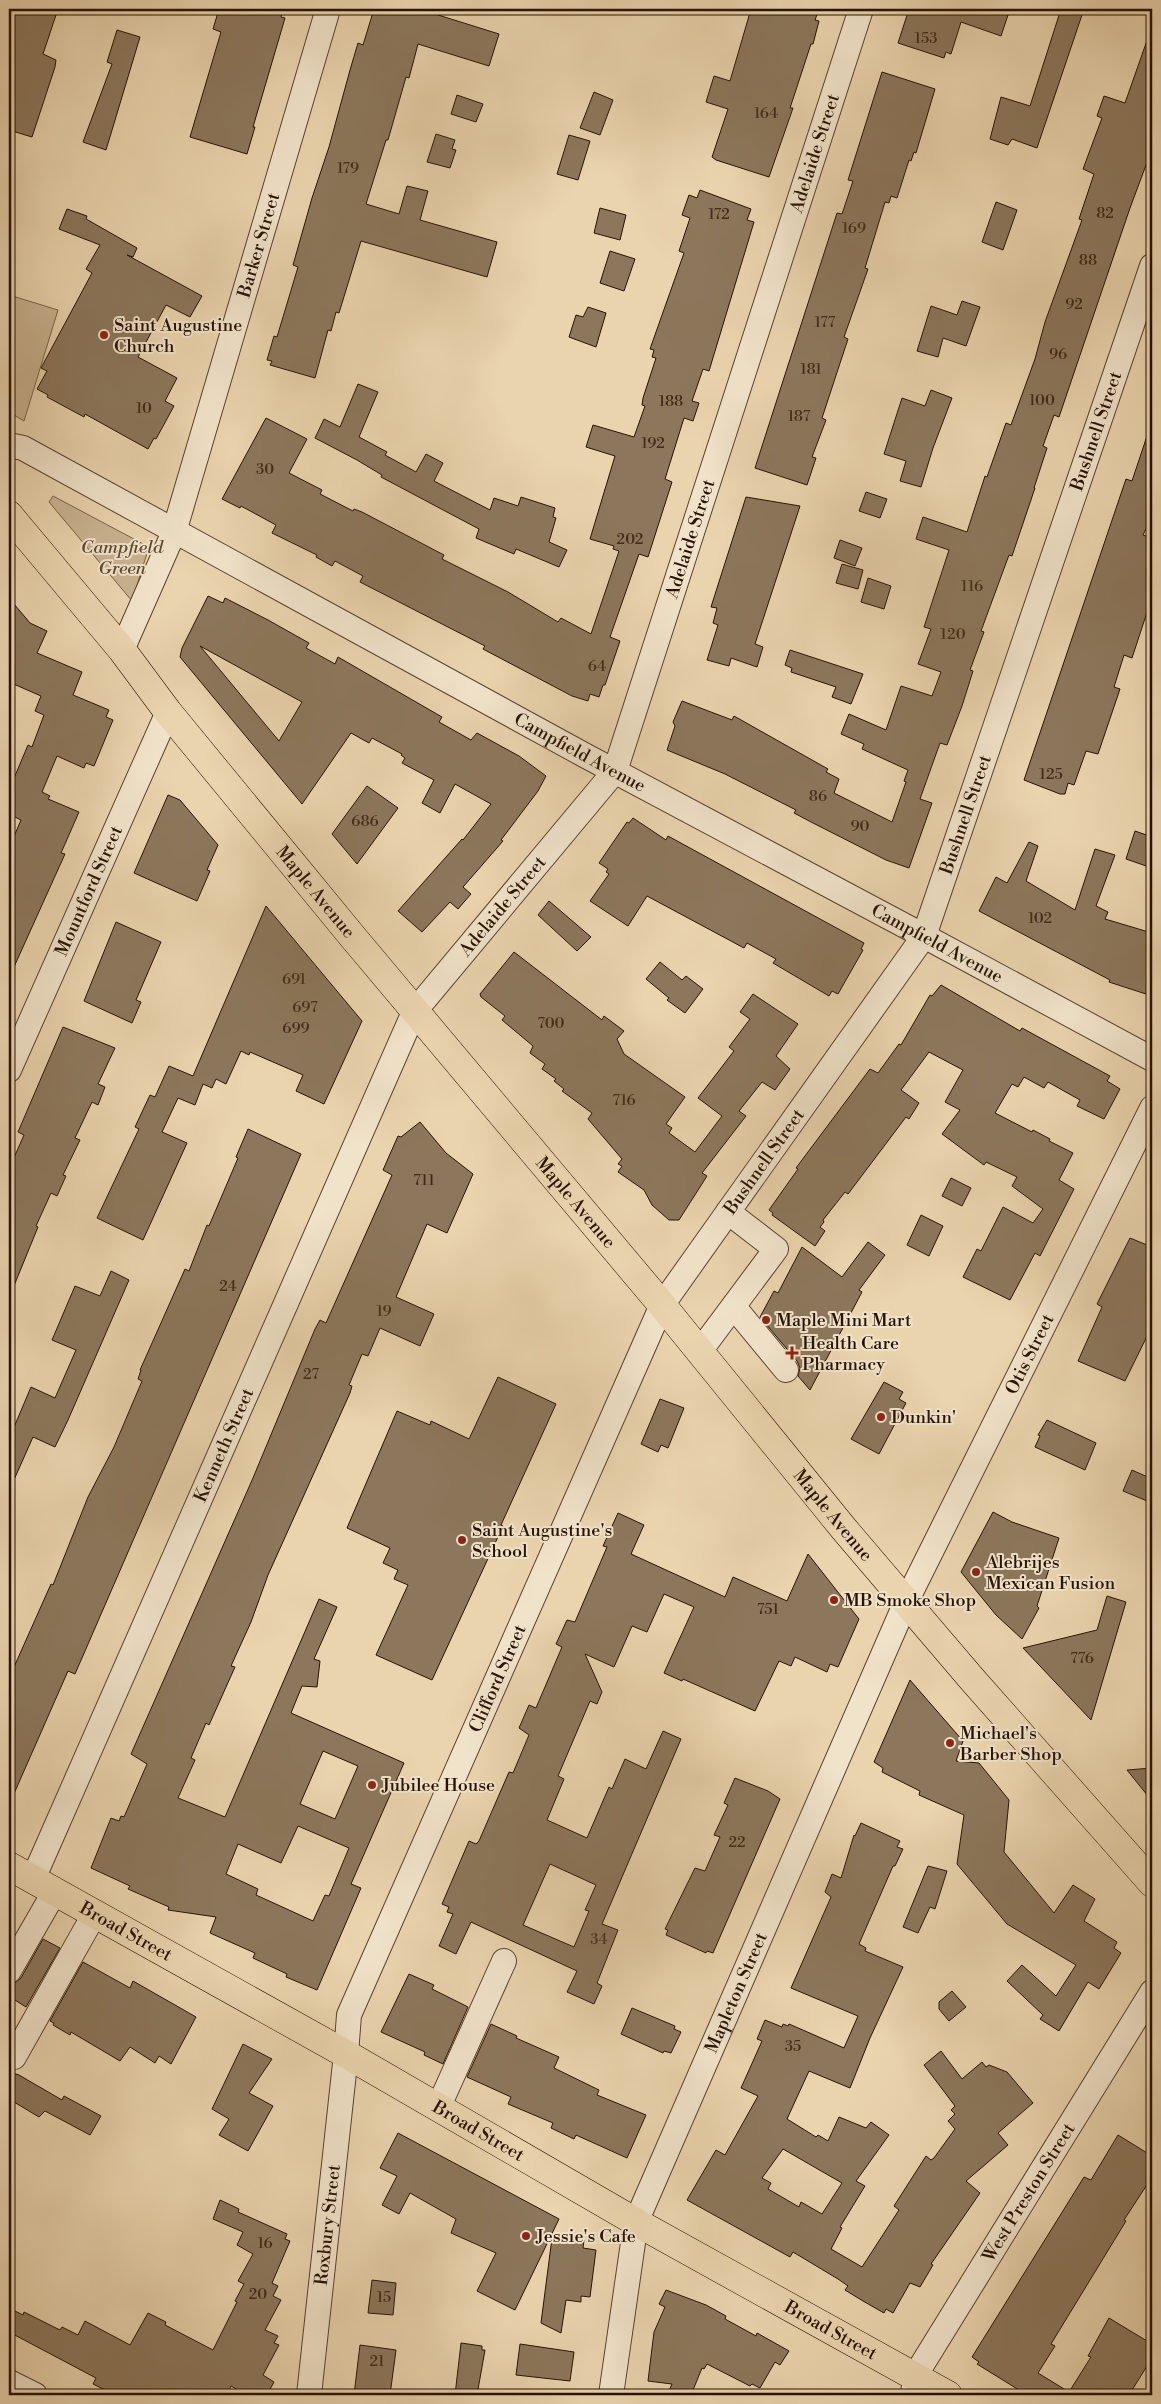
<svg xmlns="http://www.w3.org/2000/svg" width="1161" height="2404" font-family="'Libre Bodoni',serif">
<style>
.green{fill:#c9b391;stroke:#78624a}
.building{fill:#8c775c;stroke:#271204;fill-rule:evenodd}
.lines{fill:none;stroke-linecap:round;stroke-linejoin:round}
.minor-casing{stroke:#58422e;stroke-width:26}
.major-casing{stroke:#271204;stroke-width:29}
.minor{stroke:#f1e3ca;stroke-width:24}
.major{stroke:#ead4ae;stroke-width:28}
.poi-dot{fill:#8f2418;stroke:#f1e3ca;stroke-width:2}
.labels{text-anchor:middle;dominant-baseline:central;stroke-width:4;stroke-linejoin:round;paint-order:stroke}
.number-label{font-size:15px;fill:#402b1a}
.street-label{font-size:18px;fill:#271204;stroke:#f1e3ca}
.poi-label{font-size:18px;fill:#271204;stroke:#f1e3ca;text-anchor:start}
.park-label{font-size:18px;font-style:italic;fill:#604a35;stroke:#f1e3ca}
</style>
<rect width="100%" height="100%" fill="#ead4ae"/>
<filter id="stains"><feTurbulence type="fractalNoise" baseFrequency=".004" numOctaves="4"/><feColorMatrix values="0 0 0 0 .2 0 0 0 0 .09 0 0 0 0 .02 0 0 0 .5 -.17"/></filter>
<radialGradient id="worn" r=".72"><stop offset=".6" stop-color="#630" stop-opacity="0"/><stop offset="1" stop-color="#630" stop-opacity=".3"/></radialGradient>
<!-- green -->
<path class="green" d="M9,295L58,310L24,421L9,412Z
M53,496L149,547L132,601L49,502Z"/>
<!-- building -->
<path class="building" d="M12,9H58L43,54L56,60L55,67L32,137L9,130V19Z
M219,9H266L282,13L281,17L285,18L253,127H255L247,154L190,137L221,32L213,29Z
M374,9H419L499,34L489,66L418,44L409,78L406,77L388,140H386L366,204L399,214L407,186L428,191L420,220L497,242L487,277L361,241L339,313L336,312L331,331L328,330L315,378L270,365L272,361L267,360L274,336L277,337L298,267L293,265L312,198L329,147L350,70L358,43L363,45Z
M751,9H819L815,20L819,21L813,44H811L790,108H793L769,177L716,160L712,157L728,109L706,102L714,76L730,81Z
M909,9H1010L1001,36L961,22L951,54L946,52L944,58L898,43Z
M1061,9H1084L1037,148L1012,139L1008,145L990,139L1001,97L1030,106Z
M117,30L140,37L106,150L83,142L112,64L107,62Z
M1150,32H1152V149L1130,208L1059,417L1054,415L1043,446L1047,448L1034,488H1035L1012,556L1009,555L981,631L984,632L970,670L973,671L962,706L947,745L940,743L920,799L932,803L909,868L886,860L813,823L794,813L796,810L725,774L667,750L675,726L673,722L682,701L732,720L734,716L828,769L826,772L839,779L834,793L892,822L906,782L904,781L908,770L862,749L864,744L841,734L849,714L886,730L901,686L932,696L941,672L918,664L931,629L924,627L949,550L916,539L923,517L967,532L985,476L987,477L1006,423L1011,425L1035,359L1045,322L1082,220L1079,219L1094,174L1083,169L1102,118L1097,116L1104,96L1125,103Z
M882,72L935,89L916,153L914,152L911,161L909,160L897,198L891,196L889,203L885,202L865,268L868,269L844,337L848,339L822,418L826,420L812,457L816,458L807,485L755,468L837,213L842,214L853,181L848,180Z
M594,92L613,100L600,135L580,128Z
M457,95L483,104L476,122L451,114Z
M436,134L455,140L452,149L456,150L450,168L427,162Z
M569,135L590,141L578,180L557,174Z
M700,190L751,209L747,220L754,222L709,371L703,369L692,401L699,403L693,421L684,418L665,479L672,482L648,557L639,554L610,637L620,641L605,685H603L599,697L590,694L588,701L572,696L483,649L485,646L360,582L363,576L335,561L332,566L316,557L317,555L272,533L276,525L241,506L240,508L222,499L266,418L307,439L289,473L322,490L320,494L353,511L354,509L362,512L444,555L442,559L508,592L558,622L561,618L591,634L619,551L613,549L614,546L590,539L615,456L586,447L593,425L634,437L645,406L642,405L643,398L656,358L652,357L654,350L650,349L684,253L679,251L690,218L682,215L689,195L697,198Z
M996,202L1017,210L1003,250L982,242Z
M600,208L626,215L620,240L594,233Z
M67,209L87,216L86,219L137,248L133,257L127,255L202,296L190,317L166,305L138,357L177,378L165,401L174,406L156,439L154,438L148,449L85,414L84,417L47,397L48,395L37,389L47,371L41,368L92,273L86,269L100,245L59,229Z
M610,251L635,259L624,291L600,283Z
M962,301L980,307L966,346L943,338L938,357L917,351L931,306L957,315Z
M588,307L606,313L596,347L569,337L576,315L583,317Z
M358,384L378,392L359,437L387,452L385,455L416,472L426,454L443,463L434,481L490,510L494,498L518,506L521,497L555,508L553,517L556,518L549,542L567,550L559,567L516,549L514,554L476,538L479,529L381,477L382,475L357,460L315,438L324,419L340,427Z
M931,390L952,398L933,448L921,487L900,481L906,461L884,454L902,398L925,406Z
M1150,427L1152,428V517L1143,535L1152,538V597L1132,658L1124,655L1114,687L1120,689L1098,754L1086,751L1074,785L1068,783L1065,794H1060L1024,780L1126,479L1132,481Z
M866,492L887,499L880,518L859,511Z
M746,497L800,506L755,644L763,647L757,667L731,658L729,666L707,660L718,625L713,623L717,608L711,607Z
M840,540L862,548L855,566L834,558Z
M842,564L863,570L858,589L836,583Z
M868,578L891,586L884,609L861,602Z
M208,596L223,603L225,598L268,620L309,643L306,648L335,664L338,657L442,717L439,722L471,740L477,733L519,756L546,776L538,791L501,840L503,841L463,887L471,894L458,909L450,902L422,932L398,911L462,839L463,840L491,804L455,784L440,813L422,803L434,780L402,763L405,758L401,755L402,754L372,738L369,743L351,733L302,804L180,657L182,648ZM200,646L302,702L279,741Z
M9,598L30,623L47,631L37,653L82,672L73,695L109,710L106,717L113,720L94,766L86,763L84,768L57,756L42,792L50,796L48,799L79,812L61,853L65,854L9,978V848L21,820L9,814V790L28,745L32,747L44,715L35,711L41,696L9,682Z
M790,650L863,674L851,704L832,697L836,687L791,672L792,668L785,665Z
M367,786L398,808L357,864L332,834Z
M168,795L180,800L218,845L207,870L210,871L197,901L134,873Z
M633,818L666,840L668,836L864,943L861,949L863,950L838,994L832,991L829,996L773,963L776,959L747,943L744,948L647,896L628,926L590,901L609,874L606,872L608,869L599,863L627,822L629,823Z
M1135,831L1152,837V868L1126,859Z
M1029,842L1038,846L1026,881L1075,910L1095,849L1115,855L1096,906L1108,912L1105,919L1152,933V996L1109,982L1110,980L979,911L996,877L1007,883Z
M549,901L591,937L577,951L538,915Z
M266,906L362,1021L324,1104L296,1091L303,1075L250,1052L249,1055L241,1051L226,1084L216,1079L212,1088L203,1084L195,1105L178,1098L162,1132L187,1143L143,1240L97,1218L139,1129L135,1127L150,1095L155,1097L169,1066L193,1076Z
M116,922L161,942L136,1000L141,1002L132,1023L84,1001Z
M514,952L602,1020L604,1016L624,1031L617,1039L624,1054L685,1097L666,1124L672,1128L669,1133L695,1152L722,1116L698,1098L734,1051L729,1047L750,1019L740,1012L753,994L798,1024L776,1056L790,1069L775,1090L762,1082L739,1111L746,1116L702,1173L707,1176L679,1220H669L652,1205L644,1190L618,1172L622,1166L618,1164L622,1159L588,1119L592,1113L562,1091L564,1089L554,1081L556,1079L542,1069L545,1064L530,1053L533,1046L502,1020L505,1016L481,997L480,994Z
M660,962L682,980L686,976L703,989L685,1013L667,1000L669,998L646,979Z
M941,985L1020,1031L1022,1028L1110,1076L1107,1081L1120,1089L1104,1119L1077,1106L1080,1100L1048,1082L1044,1088L1024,1077L1018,1087L1012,1084L995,1113L1032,1132L1033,1130L1050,1139L1049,1141L1073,1153L1059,1180L1074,1189L1040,1256L1035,1253L1010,1300L963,1277L977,1249L981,1251L1003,1207L1033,1223L1043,1209L1012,1186L1017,1177L986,1162L984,1165L942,1134L960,1110L945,1102L963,1070L929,1052L901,1090L919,1103L909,1119L906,1117L848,1194L845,1192L823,1220L824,1222L820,1227L825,1231L815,1246L772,1215L773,1213L769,1210L798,1169L796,1168L870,1069L878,1073L899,1044L901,1045L930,995L932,996Z
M63,1027L115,1048L98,1084L105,1087L98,1105L92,1102L75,1138L80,1140L63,1175L66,1176L57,1196L51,1193L36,1226L38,1227L9,1298V1169L24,1135L18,1132Z
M420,1122L446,1153L473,1174L447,1233L427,1224L396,1297L434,1314L420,1346L380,1328L368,1356L362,1354L349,1385L352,1386L350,1393L268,1575L251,1622L231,1666L235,1667L209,1725L206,1723L191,1758L195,1760L178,1798L225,1817L319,1599L337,1607L314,1659L320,1661L317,1687L302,1686L291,1713L404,1763L351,1884L361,1888L317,1990L286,1977L287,1974L253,1958L255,1953L210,1933L216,1917L168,1910L169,1907L128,1889L130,1886L91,1868L111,1818L119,1821L121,1816L124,1817L147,1764L131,1754L253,1478L315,1329L320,1320L326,1323L392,1175L383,1170L398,1136L401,1137ZM323,1751L358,1766L335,1819L300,1804ZM298,1826L349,1848L329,1896L325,1895L313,1921L256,1895L258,1889L226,1874L238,1844L281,1863Z
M248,1129L301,1154L75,1674L68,1671L9,1805V1665L14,1667L51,1584L53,1585L88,1497L114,1447L142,1381L138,1379L141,1370H140L185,1269L189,1271L207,1225L209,1226L238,1158L236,1157Z
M951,1178L971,1188L962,1206L942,1196Z
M921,1215L943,1226L929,1256L907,1245Z
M1130,1238L1152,1247V1326L1125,1381L1078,1361L1102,1307L1097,1304Z
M868,1242L885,1255L859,1290L862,1292L810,1390L798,1376L800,1368L797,1361L760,1317L774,1291L778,1293L802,1247L842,1277Z
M111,1271L129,1280L68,1420L55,1447L33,1437L9,1491V1439L31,1387L55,1398L76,1350L52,1340L75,1286L100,1296Z
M498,1377L556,1404L501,1525L503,1526L432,1680L376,1655L408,1585L394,1579L398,1570L383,1563L390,1548L347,1528L397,1411L430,1425L431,1421L469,1439Z
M884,1382L903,1392L899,1399L906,1403L879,1454L851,1439Z
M660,1399L684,1408L668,1448L661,1445L658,1452L641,1444Z
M1047,1420L1096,1443L1085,1470L1035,1447L1040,1436L1038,1435Z
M1132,1470L1152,1479V1503L1123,1491Z
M993,1512L1012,1522L1059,1538L1037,1606L1039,1608L1022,1639L996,1615L961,1572Z
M618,1513L644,1525L631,1554L725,1597L733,1577L787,1601L808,1554L859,1619L838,1667L830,1664L827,1672L795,1657L791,1666L779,1661L755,1711L683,1679L682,1681L664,1673L694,1607L664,1594L647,1632L632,1626L614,1667L585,1654L602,1692L597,1704L590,1701L558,1776L564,1779L547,1820L587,1838L609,1787L612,1789L625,1759L646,1769L663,1731L681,1739L602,1924L618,1930L597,1983L602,1986L594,2004L567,1992L577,1971L471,1922L456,1954L439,1946L453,1914L447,1912L449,1907L442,1904L469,1841L476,1844L479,1841L509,1772L513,1773L529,1735L519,1728L529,1705L536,1708L562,1647L556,1644L567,1620L575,1622L607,1547L603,1546ZM550,1864L596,1885L585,1910L589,1911L574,1947L523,1925Z
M1107,1596L1126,1602L1091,1720L1023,1648L1097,1630Z
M910,1680L963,1741L956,1761L979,1763L1009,1800L1004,1852L1054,1913L1073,1885L1095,1899L1084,1921L1117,1942L1114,1948L1121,1953L1099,1989L1088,1982L1059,2031L1040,2019L1043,2015L1007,1981L1022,1965L1056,1996L1076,1965L1007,1924L957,1864L964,1815L919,1795L920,1791L882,1772L883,1768L874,1762Z
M1152,1768V1801L1127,1770Z
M735,1778L768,1791L780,1799L713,1953L707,1951L706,1953L666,1935L668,1930L665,1929L695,1868L705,1871L720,1837L714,1835L728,1805L724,1803Z
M861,1823L900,1841L897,1847L903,1849L895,1866H893L859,1944L866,1948L865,1951L903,1967L870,2038L850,2088L809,2071L787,2119L816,2137L818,2135L828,2141L839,2117L866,2128L871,2122L889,2135L856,2181L865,2186L840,2227L842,2228L831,2249L862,2267L899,2210L894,2206L926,2156L931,2160L934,2158L955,2129L948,2121L955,2114L951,2110L955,2106L924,2065L941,2051L962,2079L982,2062L986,2067L989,2065L1007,2072L1033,2103L998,2133L1008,2145L966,2181L980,2193L931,2264L933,2265L920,2287L910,2283L893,2313L886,2309L884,2313L863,2301L845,2290L848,2286L838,2279L793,2252L790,2257L687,2200L716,2150L725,2155L758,2096L741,2088L762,2041L757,2039L765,2020L782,2027L783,2024L788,2026L789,2024L844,2048L858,2016L791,1988L831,1897L825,1892L832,1874L841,1878L854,1835L855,1836ZM783,2149L842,2183L822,2214L801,2202L799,2207L768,2189L771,2183L762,2178Z
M928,1866L947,1871L935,1909L930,1907L918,1933L903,1927Z
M43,1939L60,1948L26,2007L10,1997L12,1992L9,1990V1985L15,1983L21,1978Z
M83,1962L130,1988L133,1981L196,2017L171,2064L159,2056L155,2063L130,2047L120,2061L71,2032L70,2035L53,2025L54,2023L50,2021Z
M409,1974L434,1985L432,1989L468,2007L443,2064L424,2055L425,2052L381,2032Z
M952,1991L966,2007L949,2021L939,2009V2002Z
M632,2008L675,2026L674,2029L681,2032L671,2053L664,2051L663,2053L621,2034Z
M491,2024L517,2036L516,2038L559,2057L554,2068L599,2090L597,2095L646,2115L627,2158L576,2135L574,2139L551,2128L553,2123L508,2104L511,2097L467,2077Z
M243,2044L272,2059L249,2093L273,2106L248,2151L219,2135L229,2119L212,2109Z
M9,2072L19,2075L62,2100L64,2096L101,2116L90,2135L45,2111L39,2117L9,2099Z
M398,2133L559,2219L515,2310L477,2291L496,2253L451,2233L456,2219L410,2193L399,2214L382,2205L397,2176L380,2168Z
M1118,2135L1152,2156V2177L1124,2220L1126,2221L1051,2344L1055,2346L1038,2373L1069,2392L1091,2357L1088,2356L1109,2318L1152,2344V2358L1129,2395H1027L977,2364L979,2362L972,2357L1084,2177L1091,2180Z
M220,2200L239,2209L238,2212L287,2234L285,2239L290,2241L272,2283L278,2286L273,2296L281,2300L265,2330L278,2336L274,2343L279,2345L263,2375L274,2382L267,2395H247L231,2386L227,2395H115L93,2384L96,2378L9,2332V2308L23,2315L24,2312L60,2330L62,2327L78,2335L85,2321L130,2345L148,2313L166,2322L165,2325L213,2350L237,2302L235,2301L244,2284L238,2281L253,2254L237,2245L243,2232L213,2219Z
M552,2238L584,2240L583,2248L596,2250L590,2297L581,2296V2302L566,2300L561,2333L541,2323Z
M372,2280L396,2283L393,2315L368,2313Z
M666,2290L706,2305L726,2316L725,2319L756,2336L757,2333L789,2351L780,2365L775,2362L760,2388L752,2384L750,2386L707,2364L704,2369L702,2368L691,2395H667L672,2384L648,2381L654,2332L665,2307L659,2304Z
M461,2343L482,2346V2350H485L477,2395H455Z
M520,2344L574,2352L570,2381L516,2375Z
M360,2345L396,2350L390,2395H354Z"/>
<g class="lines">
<!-- minor casing -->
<g class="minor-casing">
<g id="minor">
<path id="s1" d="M9,445L23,448L586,756L924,936L1152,1059"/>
<path id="s2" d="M122,650L174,532L328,9"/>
<path id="s3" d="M9,1070L168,712"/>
<path d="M734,1307L786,1370"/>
<path d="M700,1351L776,1249L728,1212"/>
<path id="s4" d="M33,1879L414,1012L615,771L861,9"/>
<path d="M9,1971L55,1891"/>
<path d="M9,2054L14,2057L95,1913"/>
<path d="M438,2108L504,1961"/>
<path d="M9,2382L35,2395"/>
<path id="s5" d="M309,2395L346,2054L349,2015L662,1305L924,936L1152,266"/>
<path id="s6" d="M611,2395L636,2222L906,1602L1152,1108"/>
<path id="s7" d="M913,2395L915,2376L1152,1992"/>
</g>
</g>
<!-- major casing -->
<g class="major-casing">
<g id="major">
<path id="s8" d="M9,515L122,650L168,712L352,936L662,1305L844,1529L971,1678L1152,1883"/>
<path id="s9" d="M9,1866L346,2054L636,2222L948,2395"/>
</g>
</g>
<!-- minor -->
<use href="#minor" class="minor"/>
<!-- major -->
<use href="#major" class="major"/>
</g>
<!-- markers -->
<g class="poi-dot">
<circle cx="104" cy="335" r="5"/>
<circle cx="766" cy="1320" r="5"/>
<path d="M789.5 1345.5h5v5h5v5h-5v5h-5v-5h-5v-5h5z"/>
<circle cx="881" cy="1417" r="5"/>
<circle cx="462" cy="1540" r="5"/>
<circle cx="976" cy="1572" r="5"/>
<circle cx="834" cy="1600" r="5"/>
<circle cx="950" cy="1743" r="5"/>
<circle cx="372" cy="1785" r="5"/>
<circle cx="526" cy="2236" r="5"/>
</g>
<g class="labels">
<!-- number labels -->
<g class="number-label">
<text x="926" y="38">153</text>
<text x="766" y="113">164</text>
<text x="348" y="168">179</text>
<text x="1105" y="213">82</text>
<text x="719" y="214">172</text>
<text x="854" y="228">169</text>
<text x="1088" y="260">88</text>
<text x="1074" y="304">92</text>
<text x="825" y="322">177</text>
<text x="1058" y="354">96</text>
<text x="811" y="369">181</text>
<text x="1042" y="400">100</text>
<text x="671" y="401">188</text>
<text x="144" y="408">10</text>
<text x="799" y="416">187</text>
<text x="653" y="443">192</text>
<text x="265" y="469">30</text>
<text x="630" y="539">202</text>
<text x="972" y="586">116</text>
<text x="953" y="634">120</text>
<text x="597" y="666">64</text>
<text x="1051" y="774">125</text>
<text x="818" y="796">86</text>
<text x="365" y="821">686</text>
<text x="860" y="826">90</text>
<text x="1040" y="918">102</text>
<text x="294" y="979">691</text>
<text x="305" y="1007">697</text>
<text x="551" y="1023">700</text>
<text x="296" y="1028">699</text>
<text x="624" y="1100">716</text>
<text x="424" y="1180">711</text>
<text x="228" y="1286">24</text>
<text x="384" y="1311">19</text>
<text x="311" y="1374">27</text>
<text x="768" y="1609">751</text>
<text x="1082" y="1658">776</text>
<text x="737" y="1842">22</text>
<text x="599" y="1939">34</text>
<text x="793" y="2046">35</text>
<text x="265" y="2243">16</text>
<text x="258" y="2294">20</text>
<text x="384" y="2297">15</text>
<text x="377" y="2361">21</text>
</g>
<!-- street labels -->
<g class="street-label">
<text stroke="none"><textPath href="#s4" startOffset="1910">Adelaide Street</textPath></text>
<text stroke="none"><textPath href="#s2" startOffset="428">Barker Street</textPath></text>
<text stroke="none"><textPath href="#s5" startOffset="2144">Bushnell Street</textPath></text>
<text stroke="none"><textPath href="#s4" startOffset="1505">Adelaide Street</textPath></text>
<text stroke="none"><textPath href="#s1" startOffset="649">Campfield Avenue</textPath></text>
<text stroke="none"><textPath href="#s5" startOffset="1739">Bushnell Street</textPath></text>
<text stroke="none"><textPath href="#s3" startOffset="196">Mountford Street</textPath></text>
<text stroke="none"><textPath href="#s8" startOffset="486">Maple Avenue</textPath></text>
<text stroke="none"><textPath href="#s4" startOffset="1085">Adelaide Street</textPath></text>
<text stroke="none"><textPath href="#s1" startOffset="1054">Campfield Avenue</textPath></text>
<text stroke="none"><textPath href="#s5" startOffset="1334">Bushnell Street</textPath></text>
<text stroke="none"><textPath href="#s8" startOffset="891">Maple Avenue</textPath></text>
<text stroke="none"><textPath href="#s6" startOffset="1128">Otis Street</textPath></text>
<text stroke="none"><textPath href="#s4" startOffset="474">Kenneth Street</textPath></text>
<text stroke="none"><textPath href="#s8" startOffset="1296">Maple Avenue</textPath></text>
<text stroke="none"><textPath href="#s5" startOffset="750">Clifford Street</textPath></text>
<text stroke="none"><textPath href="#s9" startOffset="134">Broad Street</textPath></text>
<text stroke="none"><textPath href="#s6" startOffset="425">Mapleton Street</textPath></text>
<text stroke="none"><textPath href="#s9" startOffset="539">Broad Street</textPath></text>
<text stroke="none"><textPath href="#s7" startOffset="235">West Preston Street</textPath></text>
<text stroke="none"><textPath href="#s5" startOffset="171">Roxbury Street</textPath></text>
<text stroke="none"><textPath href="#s9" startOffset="944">Broad Street</textPath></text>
</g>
<!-- poi labels -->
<g class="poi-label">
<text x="114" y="325">Saint Augustine<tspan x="114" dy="21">Church</tspan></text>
<text x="776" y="1320">Maple Mini Mart</text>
<text x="802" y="1343">Health Care<tspan x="802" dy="21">Pharmacy</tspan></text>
<text x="891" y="1417">Dunkin'</text>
<text x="472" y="1530">Saint Augustine's<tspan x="472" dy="21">School</tspan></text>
<text x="986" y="1562">Alebrijes<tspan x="986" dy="21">Mexican Fusion</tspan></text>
<text x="844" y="1600">MB Smoke Shop</text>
<text x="960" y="1733">Michael's<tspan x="960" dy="21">Barber Shop</tspan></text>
<text x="382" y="1785">Jubilee House</text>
<text x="536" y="2236">Jessie's Cafe</text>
</g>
<!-- park labels -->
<g class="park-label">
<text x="122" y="547">Campfield<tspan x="122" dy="21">Green</tspan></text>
</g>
</g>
<!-- margin -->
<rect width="1161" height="2404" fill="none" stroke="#ead4ae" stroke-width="30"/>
<rect x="10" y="10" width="1141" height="2384" fill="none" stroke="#271204" stroke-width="2.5"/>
<rect x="15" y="15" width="1131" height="2374" fill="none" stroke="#271204"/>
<rect width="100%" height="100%" filter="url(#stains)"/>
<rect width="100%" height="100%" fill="url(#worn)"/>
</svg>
